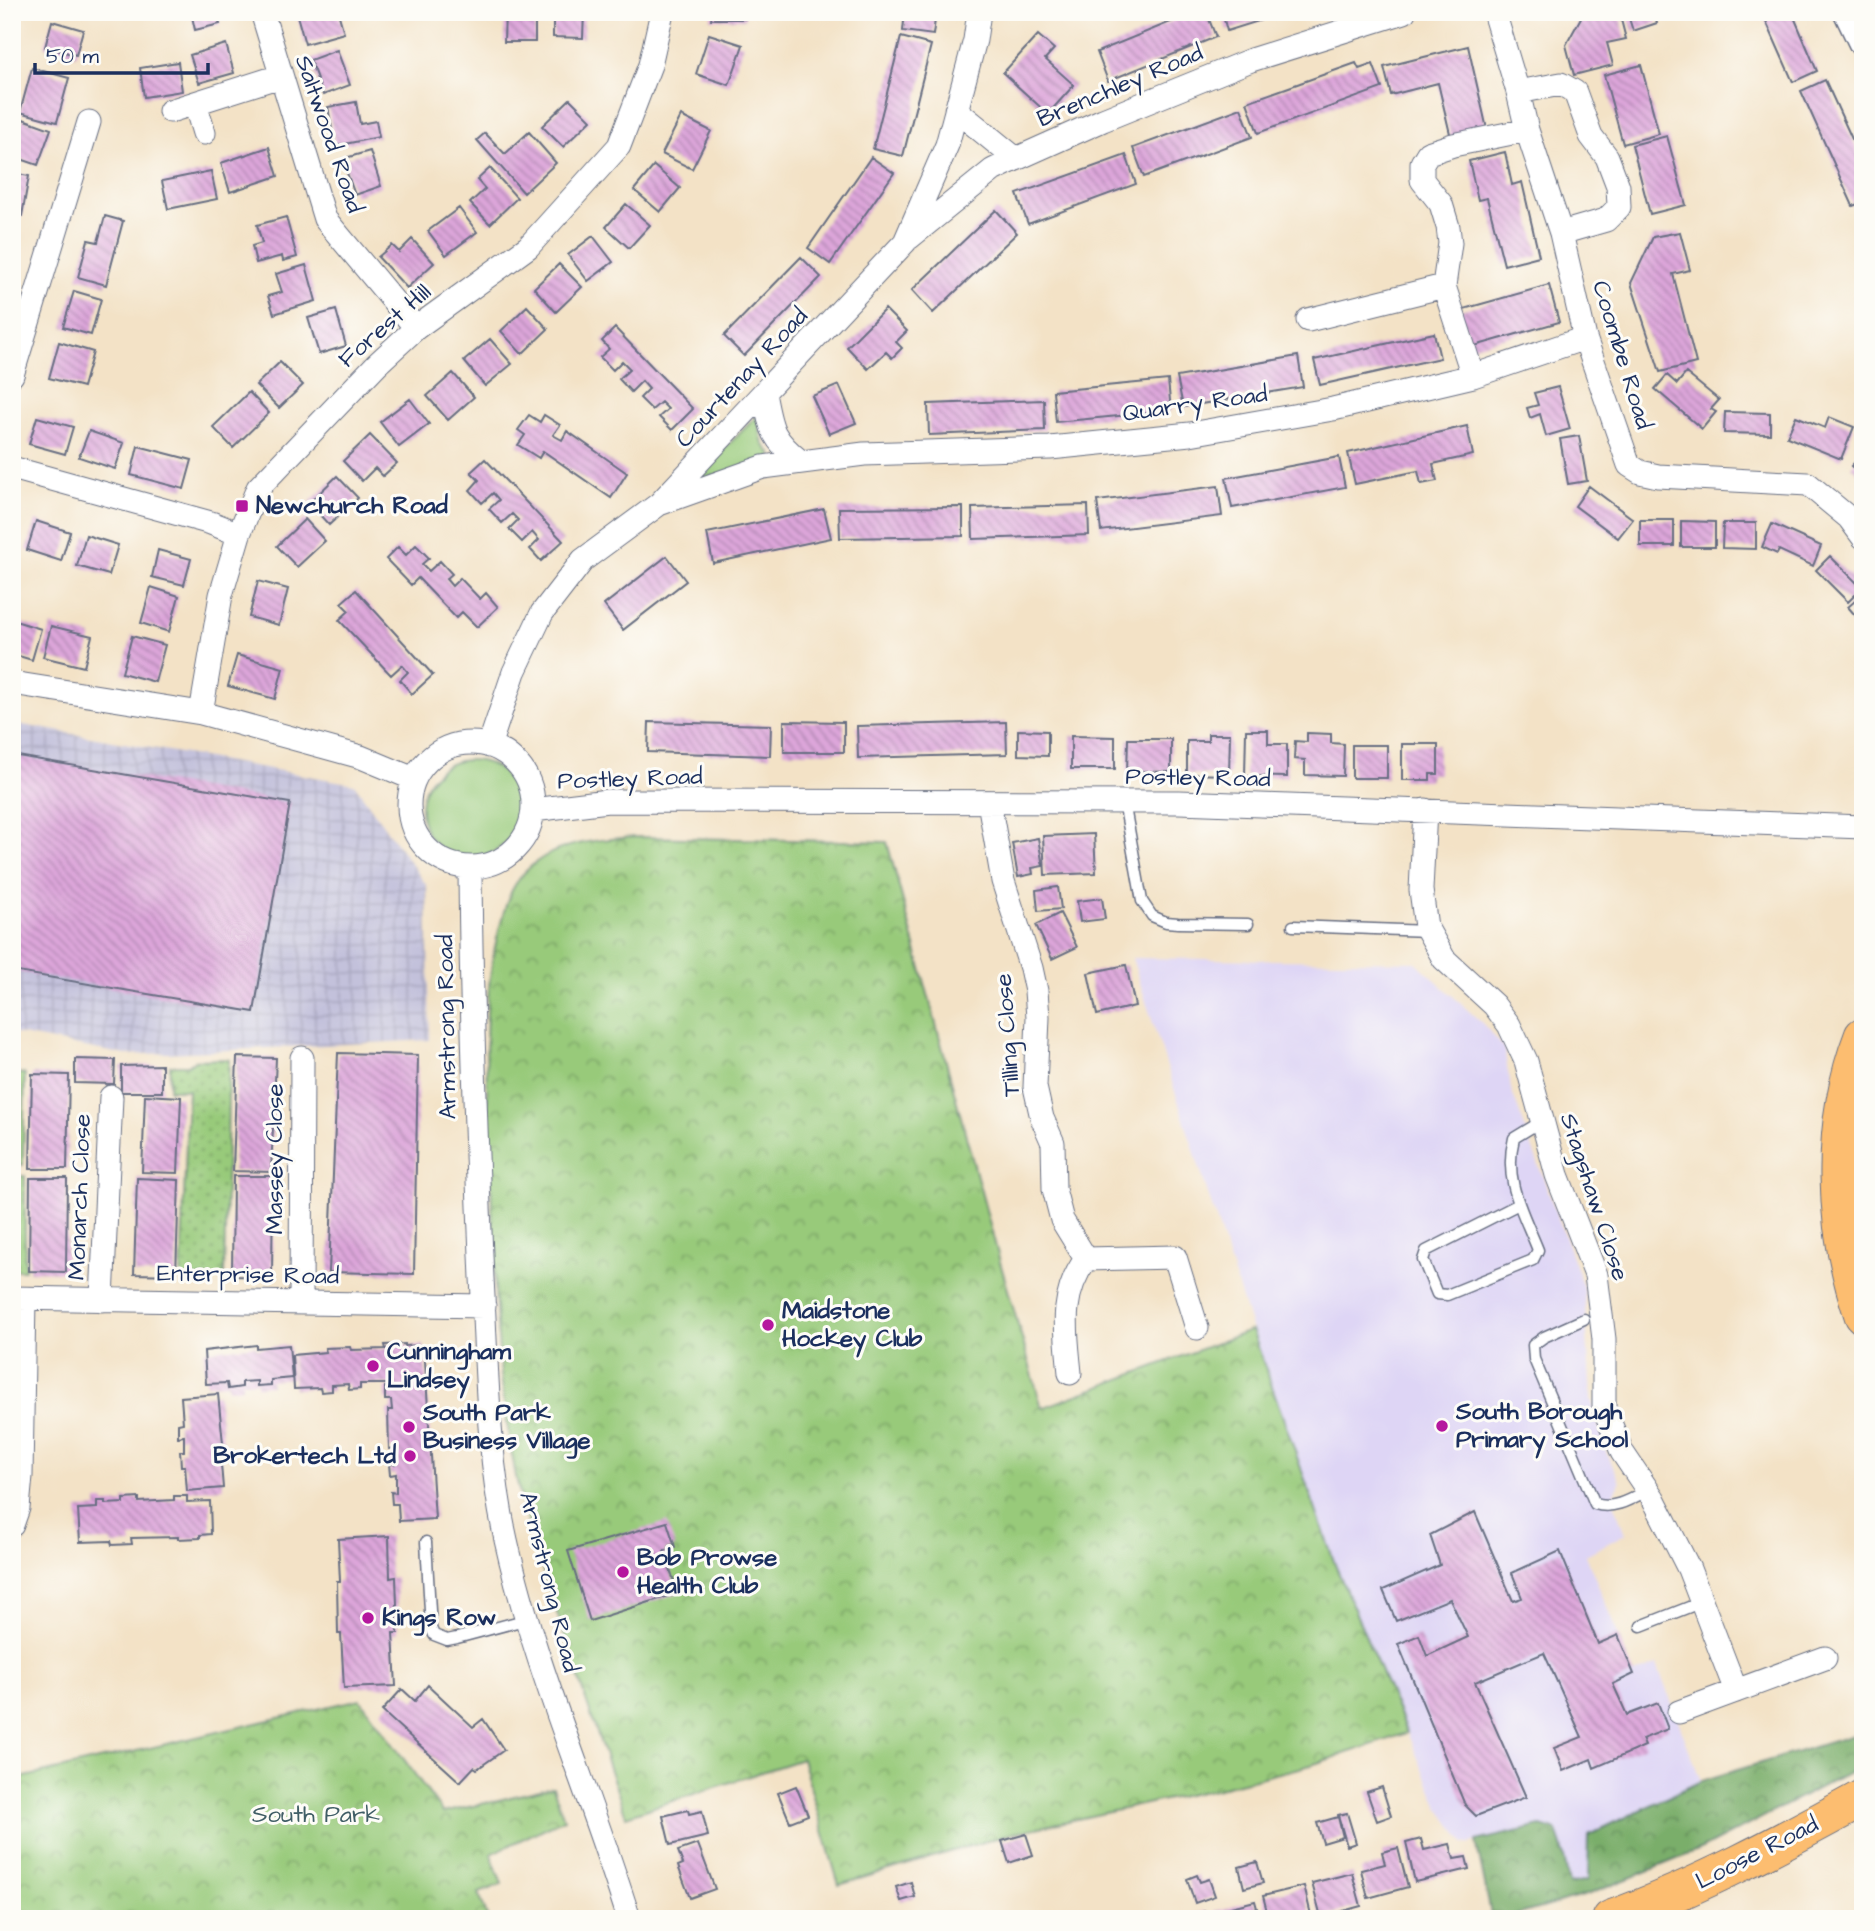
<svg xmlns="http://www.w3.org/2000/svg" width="1875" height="1931" font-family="'Architects Daughter',sans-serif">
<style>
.built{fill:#ded5f5}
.industrial{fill:url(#industrial-grid)}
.grass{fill:#98ca7a;stroke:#5a7c6c;stroke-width:2}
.forest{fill:url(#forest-crowns);stroke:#4a6e64;stroke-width:2}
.park{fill:url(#park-crowns);stroke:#5a7c6c;stroke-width:2}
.garden{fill:url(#garden-dots);stroke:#5a7c6c;stroke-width:2}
.building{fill:url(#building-back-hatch)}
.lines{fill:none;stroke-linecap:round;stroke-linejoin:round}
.service-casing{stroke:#676e82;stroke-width:13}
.minor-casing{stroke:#676e82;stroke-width:25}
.tertiary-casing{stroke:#676e82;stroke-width:31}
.trunk-casing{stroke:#676e82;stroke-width:39}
.service{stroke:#fff;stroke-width:10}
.minor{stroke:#fff;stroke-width:23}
.tertiary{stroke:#fff;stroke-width:28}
.trunk{stroke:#fcbd6f;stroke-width:37}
.poi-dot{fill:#b5179e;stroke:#fdfcf7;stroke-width:2.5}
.labels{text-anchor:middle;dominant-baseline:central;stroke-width:6;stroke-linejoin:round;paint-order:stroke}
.street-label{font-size:24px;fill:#1b2f5e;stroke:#fdfcf7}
.poi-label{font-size:24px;font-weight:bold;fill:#1b2f5e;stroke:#fdfcf7;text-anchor:start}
.park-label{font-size:24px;fill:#405e66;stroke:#fdfcf7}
</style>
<defs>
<pattern id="industrial-grid" width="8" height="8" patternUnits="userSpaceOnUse" patternTransform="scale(1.75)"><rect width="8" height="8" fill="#c3c1db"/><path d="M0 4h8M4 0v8" fill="none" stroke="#a7a6be"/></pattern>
<pattern id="forest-crowns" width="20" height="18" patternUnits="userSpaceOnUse" patternTransform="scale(1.75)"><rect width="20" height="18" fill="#7aae6a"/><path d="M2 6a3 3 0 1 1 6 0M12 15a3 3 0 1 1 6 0" fill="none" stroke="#638e5a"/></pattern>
<pattern id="park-crowns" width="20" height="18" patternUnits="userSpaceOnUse" patternTransform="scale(1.75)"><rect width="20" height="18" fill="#98ca7a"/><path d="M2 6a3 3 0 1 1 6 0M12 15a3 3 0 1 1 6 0" fill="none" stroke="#7ba467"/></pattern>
<pattern id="garden-dots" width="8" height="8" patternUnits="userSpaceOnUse" patternTransform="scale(1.75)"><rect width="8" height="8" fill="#98ca7a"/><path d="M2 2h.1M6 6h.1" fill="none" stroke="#7ba467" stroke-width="1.8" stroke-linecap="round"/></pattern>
<pattern id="building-back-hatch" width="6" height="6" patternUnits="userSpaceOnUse" patternTransform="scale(1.75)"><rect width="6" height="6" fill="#dda6da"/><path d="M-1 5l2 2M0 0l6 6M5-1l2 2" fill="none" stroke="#b288b4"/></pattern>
</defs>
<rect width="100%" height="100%" fill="#fdfcf7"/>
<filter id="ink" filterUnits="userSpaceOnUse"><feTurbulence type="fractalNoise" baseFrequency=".0143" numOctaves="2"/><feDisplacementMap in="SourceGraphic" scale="14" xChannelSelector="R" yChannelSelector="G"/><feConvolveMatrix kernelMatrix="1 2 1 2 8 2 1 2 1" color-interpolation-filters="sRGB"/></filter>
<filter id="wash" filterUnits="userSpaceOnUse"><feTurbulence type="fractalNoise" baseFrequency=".00686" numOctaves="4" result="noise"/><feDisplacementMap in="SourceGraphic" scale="28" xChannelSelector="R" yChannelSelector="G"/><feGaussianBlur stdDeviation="1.57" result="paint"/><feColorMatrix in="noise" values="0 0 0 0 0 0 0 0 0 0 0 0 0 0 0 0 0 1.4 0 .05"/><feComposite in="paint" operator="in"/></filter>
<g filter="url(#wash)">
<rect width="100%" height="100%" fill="#f3e2c6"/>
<!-- built -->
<path class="built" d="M1132,958L1416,962L1483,1024L1504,1048L1511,1089L1584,1290L1591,1399L1606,1452L1620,1481L1612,1497L1625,1534L1586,1555L1634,1674L1657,1665L1701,1781L1589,1835L1588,1880L1569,1884L1562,1846L1541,1826L1465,1844L1439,1807L1336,1567L1252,1330Z"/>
<!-- industrial -->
<path class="industrial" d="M12,723L354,784L427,886L430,1040L126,1055L12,1033Z"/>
<!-- grass -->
<path class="grass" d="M757,416L763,444L772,454L771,461L692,481Z
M421 809a49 49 0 1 1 98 0a49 49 0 1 1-98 0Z"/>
<!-- forest -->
<path class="forest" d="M1863,1732V1765L1702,1849L1590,1894L1502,1919H1492L1476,1841L1541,1826L1557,1831L1562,1846L1569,1884L1588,1880L1589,1835L1701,1781Z"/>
<!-- park -->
<path class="park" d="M637,837L887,842L1000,1262L1042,1408L1252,1330L1336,1567L1407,1733L1311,1765L1219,1788L1013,1833L839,1885L802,1759L626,1816C600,1744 576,1671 552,1598C538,1555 522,1511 514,1466C496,1372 494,1273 491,1177C488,1093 478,1007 500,926C504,912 507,897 515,885C542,842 593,840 637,837Z
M360,1699L443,1813L553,1787L564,1819L491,1854L502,1884L479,1893L488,1919H12V1780Z"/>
<!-- garden -->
<path class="garden" d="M229,1059L224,1277L181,1278L188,1090H169L170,1065H188L195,1060Z
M12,1073L25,1074L23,1165L12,1164Z
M12,1176H25V1270H12Z"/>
<g id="blocks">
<!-- building -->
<path class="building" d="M191,12H217L220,24L195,30Z
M296,12H338L344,33L305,44Z
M505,12H535V42H504Z
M553,12H584L583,38L553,37Z
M712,12H745V19H711Z
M905,12H936L933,35L903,31Z
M1195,12H1206L1216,37L1108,81L1097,52Z
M1222,12H1284V13L1227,31Z
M1584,12H1619L1626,39L1607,43L1613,65L1574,75L1566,45Z
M1627,12H1654L1657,23L1633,31Z
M1762,12H1792L1817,71L1793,82Z
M52,21L83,30L76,55L45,47Z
M709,34L743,45L729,85L696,74Z
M1038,35L1054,49L1045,59L1074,85L1048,114L1003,73Z
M901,37L931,45L903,156L873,149Z
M226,44L234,73L199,83L190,55Z
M1468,46L1487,129L1451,138L1438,83L1391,95L1384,67Z
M337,50L350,85L323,95L310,60Z
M178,62L182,91L144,97L140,68Z
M1356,63L1359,69L1373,64L1382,88L1258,133L1247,102Z
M1641,65L1659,134L1623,144L1604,75Z
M32,68L69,78L57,122L20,112Z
M1825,80L1863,163V202L1853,206L1801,91Z
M570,99L591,120L563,147L542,126Z
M356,102L360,124L376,121L379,137L335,146L328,107Z
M1241,108L1252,137L1144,177L1133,148Z
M681,116L711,131L692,169L662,154Z
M23,119L51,129L38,165L12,156V138L16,140Z
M529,132L556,163L524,193L477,140L485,133L505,154Z
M1667,136L1686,205L1650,214L1632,145Z
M269,147L278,176L230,192L221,163Z
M370,151L381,186L355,195L342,159Z
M1505,152L1512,185L1522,182L1539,256L1504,265L1487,198L1478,200L1469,161Z
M1126,155L1136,184L1028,224L1017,194Z
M871,157L894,173L830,264L808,248Z
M654,166L680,188L660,212L634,190Z
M490,168L517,198L490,224L470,203L485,189L477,180Z
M211,171L217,199L168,209L162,181Z
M12,173L29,176L22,216L12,215Z
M626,204L650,225L629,248L606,227Z
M459,208L477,232L446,255L428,231Z
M996,210L1017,233L933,313L912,290Z
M105,216L123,221L106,285L78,277L88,240L98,242Z
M286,217L297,257L283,261L282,256L256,263L252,246L262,243L257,225Z
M1680,232L1690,270L1673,274L1696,363L1660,372L1631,283L1653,237Z
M593,236L613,262L588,281L568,255Z
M412,239L434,263L407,288L378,257L392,245L399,252Z
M801,257L821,277L744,356L724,336Z
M559,264L582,287L556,312L534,288Z
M306,265L316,301L274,314L268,296L282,292L276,274Z
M1549,285L1559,322L1471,347L1460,310Z
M74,291L101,299L91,335L63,327Z
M527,306L548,329L522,354L501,331Z
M885,309L907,331L896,342L902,348L892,358L886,352L868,369L847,347Z
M336,310L346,346L319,354L308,318Z
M615,328L693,409L672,430L659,417L668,409L661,402L652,410L640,398L649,389L642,381L631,392L619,379L630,369L622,361L613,370L600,357L609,349L602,341Z
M1434,333L1440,358L1320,385L1314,360Z
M490,339L512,364L485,386L464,361Z
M59,342L93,352L83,387L49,378Z
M1298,356L1303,387L1183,407L1177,377Z
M280,362L303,385L279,408L256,385Z
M453,373L474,397L448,420L427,396Z
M1686,373L1719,400L1711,409L1716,412L1702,429L1655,389L1667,375L1677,384Z
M1168,380L1171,411L1056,422L1053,391Z
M839,385L856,423L829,434L812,396Z
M1558,387L1570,429L1546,436L1540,414L1530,418L1527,408L1538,405L1534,393Z
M249,392L269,413L233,448L213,427Z
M410,399L429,424L399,447L380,422Z
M1044,400L1045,430L929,435L928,404Z
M1725,412L1770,413V434L1724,433Z
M529,415L540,422L544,415L560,425L553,435L562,440L567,431L627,473L611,498L543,451L539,458L518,445L525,435L518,430Z
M1796,416L1825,428L1829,417L1854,427L1841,459L1787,437Z
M37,417L73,427L65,454L29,444Z
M1467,426L1473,455L1433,464L1437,481L1421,484L1418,471L1355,484L1348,453Z
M89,431L124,443L115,469L79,457Z
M370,435L397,463L383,476L375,468L362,481L343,461Z
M1579,436L1587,481L1568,484L1560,439Z
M138,446L192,460L184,489L131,475Z
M1863,454V478L1851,466Z
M1339,457L1345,487L1232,508L1226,478Z
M485,459L563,541L541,561L530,549L539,540L532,532L522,542L509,529L518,520L512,514L502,523L489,509L499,500L493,493L482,503L470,490L479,480L471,472Z
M337,476L358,498L329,525L309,503Z
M1218,486L1222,516L1101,531L1097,501Z
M1589,486L1633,519L1618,538L1575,506Z
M1088,505L1089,535L973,539L972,508Z
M963,507V536L840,538L839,508Z
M824,509L831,538L713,563L707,533Z
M305,519L325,541L297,567L277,546Z
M1640,520H1674V546H1640Z
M36,521L70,532L61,561L27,550Z
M1681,521L1715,522V547H1681Z
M1723,523H1756V549L1722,548Z
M1772,524L1821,546L1813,566L1779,550L1777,554L1762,547Z
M86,535L118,545L109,575L77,566Z
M416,545L429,558L422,564L429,571L440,561L452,574L446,579L452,586L460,578L480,599L486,593L498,607L477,627L462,612L456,618L418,578L411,585L386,559L398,547L406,555Z
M158,550L191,559L184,585L152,577Z
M667,556L686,581L623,630L604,605Z
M1830,556L1862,588L1848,602L1816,570Z
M258,581L288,589L279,625L249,617Z
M151,587L179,596L169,632L141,623Z
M356,590L433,675L412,694L400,680L408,672L402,665L391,675L339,620L349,611L341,603Z
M1863,594V624L1848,607Z
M12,620L41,629L32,660L12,654Z
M51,626L92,636L84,667L43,657Z
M132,636L165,645L155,682L122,673Z
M237,655L283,668L275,699L228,686Z
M784,721L844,722V752H784Z
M649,722L771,725L770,756L648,752Z
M1006,722L1007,754L858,758L857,726Z
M1018,730L1048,731V756L1018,755Z
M1246,730H1268V744H1287V777L1245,776Z
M1307,733L1331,734V743L1344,744L1343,776L1305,775V760L1294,759L1295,741L1307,742Z
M1208,734H1230L1229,775L1187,774V741H1208Z
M1071,736L1115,737V769H1071Z
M1128,739H1171V772L1127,771Z
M1402,744H1438V774H1430V780H1402Z
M1352,745H1387V778H1352Z
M12,755L290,803L254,1012L12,971Z
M1094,834L1096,873L1045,875L1043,836Z
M1038,838L1043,866L1032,868L1033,874L1018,877L1012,843Z
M1058,887L1061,909L1038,911L1036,890Z
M1102,898L1105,919L1080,922L1077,901Z
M1060,913L1077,947L1052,959L1036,925Z
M1126,965L1135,1006L1097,1015L1088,973Z
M338,1053L418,1055L414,1274L329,1272Z
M237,1057L276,1058L271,1172L233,1171Z
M75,1059L115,1060L114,1084L75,1083Z
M162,1065V1092H121V1066Z
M32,1074L69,1075L67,1169H30Z
M145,1095L181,1097L178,1173L142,1172Z
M233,1176H273L272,1277L232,1276Z
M30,1178H67L66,1272L29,1271Z
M137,1178L179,1180L176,1275L134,1274Z
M405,1344V1346L424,1345L435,1519L399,1521L398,1504H392L391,1492L396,1493V1474L390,1475L389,1464H395L394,1448L389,1449L388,1410H392L391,1400H385V1387H390V1384H360V1389L349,1390L348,1384L332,1385V1391L321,1392L320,1388L294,1389L292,1355L326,1352L325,1348L350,1347L351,1350L386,1349L385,1345Z
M256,1345V1348L289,1345L292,1378L271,1380V1385L257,1386V1381L242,1382V1387L228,1389L227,1383L206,1384L204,1351Z
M218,1394L224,1453H220L223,1488L187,1491L185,1466H181L180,1451H184V1436L178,1437V1424L183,1423L181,1397Z
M174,1496H187V1502L210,1501L211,1534L200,1535V1538L178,1539V1537L131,1538L132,1544L112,1545L111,1541L80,1542L78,1509L97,1508V1501H105V1504L124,1503V1499L139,1498V1502L174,1500Z
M1475,1512L1513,1601L1522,1598L1512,1573L1560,1551L1598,1644L1618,1635L1634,1674L1613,1684L1627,1715L1658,1703L1668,1729L1642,1739L1645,1746L1594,1768L1591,1759L1563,1771L1554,1748L1582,1737L1544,1653L1475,1682L1526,1797L1476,1816L1465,1805L1398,1644L1419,1635L1427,1656L1468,1637L1450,1599L1396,1621L1383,1590L1440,1565L1430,1535Z
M667,1522L675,1547L664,1551L678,1593L590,1621L568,1551Z
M389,1536L390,1578L396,1577L398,1633H393L396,1686L344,1688L341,1634H338L337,1581H340L338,1539Z
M428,1685L473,1727L483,1719L504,1750L477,1769L474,1767L460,1782L382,1711L402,1689L415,1701Z
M796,1786L808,1815L790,1822L778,1793Z
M1382,1787L1391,1816L1377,1821L1367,1792Z
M688,1810L689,1814L702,1811L708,1836L670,1845L663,1816Z
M1347,1813L1356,1843L1347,1846L1338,1815Z
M1338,1817L1343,1837L1323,1843L1317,1823Z
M1026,1834L1033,1855L1009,1863L1002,1841Z
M1421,1839L1424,1850L1450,1844L1454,1859L1466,1857L1469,1869L1415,1882L1406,1843Z
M698,1844L715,1889L690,1898L678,1866L683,1864L678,1851Z
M1398,1848L1408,1887L1368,1898L1361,1870L1385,1864L1382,1852Z
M1257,1862L1263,1883L1244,1888L1239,1867Z
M1352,1873L1361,1906L1321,1917L1312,1883Z
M1197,1875L1200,1882L1209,1879L1215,1896L1195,1903L1187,1879Z
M911,1882L915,1897L901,1901L896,1887Z
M1304,1886L1312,1919H1269L1263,1896Z
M1255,1901L1260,1919H1217L1215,1911Z
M1206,1911L1208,1919H1177V1918Z"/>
</g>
</g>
<g filter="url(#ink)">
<use href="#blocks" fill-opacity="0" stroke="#676e82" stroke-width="2"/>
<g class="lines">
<!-- service casing -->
<g class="service-casing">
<path id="service" d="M1124,802L1142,901L1152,916L1166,922L1178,923L1248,924
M1293,926L1428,931
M1519,1204L1426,1251L1423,1260L1437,1294L1447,1295L1533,1260L1538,1250C1523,1212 1503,1181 1514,1138L1542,1121
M1584,1319L1544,1337L1533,1345L1534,1359L1595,1504C1614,1510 1631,1499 1648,1490
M426,1542L431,1628L434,1635L447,1640L457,1638L528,1619
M1641,1626L1702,1602"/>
</g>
<!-- minor casing -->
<g class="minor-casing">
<path id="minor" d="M262,12L325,219L416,328
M1494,12L1518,92L1527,130L1561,233L1585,338L1629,465L1640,472L1658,476L1808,484L1849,518L1863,537
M1518,92L1561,84L1575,92L1591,136L1607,157L1618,186L1619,207L1606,220L1561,233
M195,103L204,133
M956,110L1016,159
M170,111L280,76
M909,238L993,170L1016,159L1103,120L1251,60L1404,12
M1308,320L1444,286
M12,375L89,122
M1473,376L1444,286L1450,243L1448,227L1441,204L1422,180V163L1428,153L1453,145L1527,130
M764,393C771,429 771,438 801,462
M12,468L211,523L239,534
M659,504L763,467L864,454L1050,448L1190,434L1333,409L1473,376L1585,338
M12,683L201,713L361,757L414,779
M201,713L221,595L239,534L258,488L377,364L416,328L528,247L619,146L650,65L662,12
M409 805a62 62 0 1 1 124 0a62 62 0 1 1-124 0Z
M489,746L514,672L542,613L583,560L659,504L905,242L947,145L975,40L979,12
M989,802L1003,881L1031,968L1036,991L1038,1017L1035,1087L1042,1118L1053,1143L1054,1189L1062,1220L1086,1259L1175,1257L1197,1328
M533,810L608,801L1179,802L1863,827
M1425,810L1421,890L1426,927L1444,959L1494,1005L1509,1025L1526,1061L1557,1175L1596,1275L1604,1339V1408L1622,1452L1653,1498L1689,1569L1736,1691
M470,869C471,1005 476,1141 482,1278C487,1364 487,1455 506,1540C535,1670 590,1792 629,1919
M12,1298L484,1306
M102,1300L111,1097
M301,1302L302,1058
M1070,1373C1066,1331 1059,1296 1086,1259
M12,1525L18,1508L21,1476L24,1299
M1679,1712L1825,1658"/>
</g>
<!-- tertiary casing -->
<g class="tertiary-casing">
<path id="tertiary" d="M1848,12L1863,43"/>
</g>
<!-- trunk casing -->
<g class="trunk-casing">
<path id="trunk" d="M1863,1036C1829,1124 1833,1227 1863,1315
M1611,1919C1699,1887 1781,1843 1863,1798"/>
</g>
<!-- service -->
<use href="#service" class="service"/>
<!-- minor -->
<use href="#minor" class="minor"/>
<!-- tertiary -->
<use href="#tertiary" class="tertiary"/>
<!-- trunk -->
<use href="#trunk" class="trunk"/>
</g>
</g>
<!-- markers -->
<g class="poi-dot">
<rect x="235" y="499" width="14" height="14" rx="3.5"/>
<circle cx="768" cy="1325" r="7"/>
<circle cx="373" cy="1366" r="7"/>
<circle cx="1442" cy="1426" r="7"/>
<circle cx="409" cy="1427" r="7"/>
<circle cx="410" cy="1456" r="7"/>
<circle cx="623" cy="1572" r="7"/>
<circle cx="368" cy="1618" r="7"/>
</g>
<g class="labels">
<!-- street labels -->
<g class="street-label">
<text transform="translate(1120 86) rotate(-23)">Brenchley Road</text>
<text transform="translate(329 134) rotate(71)">Saltwood Road</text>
<text transform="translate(385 326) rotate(-41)">Forest Hill</text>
<text transform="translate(1622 355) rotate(73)">Coombe Road</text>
<text transform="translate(742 378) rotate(-47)">Courtenay Road</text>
<text transform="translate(1195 404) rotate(-8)">Quarry Road</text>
<text transform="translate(1198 778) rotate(1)">Postley Road</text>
<text transform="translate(630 779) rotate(-2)">Postley Road</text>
<text transform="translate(447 1027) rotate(-91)">Armstrong Road</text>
<text transform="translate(1008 1035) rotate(-94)">Tilling Close</text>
<text transform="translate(275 1159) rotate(-90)">Massey Close</text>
<text transform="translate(80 1197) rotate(-88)">Monarch Close</text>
<text transform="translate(1594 1197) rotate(72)">Stagshaw Close</text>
<text transform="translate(248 1275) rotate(1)">Enterprise Road</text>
<text transform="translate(549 1582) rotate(76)">Armstrong Road</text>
<text transform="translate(1757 1853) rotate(-27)">Loose Road</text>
</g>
<!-- poi labels -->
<g class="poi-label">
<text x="256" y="506">Newchurch Road</text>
<text x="782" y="1311">Maidstone<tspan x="782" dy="28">Hockey Club</tspan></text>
<text x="387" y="1352">Cunningham<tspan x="387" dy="28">Lindsey</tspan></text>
<text x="1456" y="1412">South Borough<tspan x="1456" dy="28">Primary School</tspan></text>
<text x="423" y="1413">South Park<tspan x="423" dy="28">Business Village</tspan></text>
<text x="396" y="1456" text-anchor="end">Brokertech Ltd</text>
<text x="637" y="1558">Bob Prowse<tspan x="637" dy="28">Health Club</tspan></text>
<text x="382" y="1618">Kings Row</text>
</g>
<!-- park labels -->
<g class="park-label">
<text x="316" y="1815">South Park</text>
</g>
</g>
<!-- margin -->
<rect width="1875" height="1931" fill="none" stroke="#fdfcf7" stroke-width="42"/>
<!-- scale -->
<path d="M35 63v10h173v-10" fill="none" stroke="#1b2f5e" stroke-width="3.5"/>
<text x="46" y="63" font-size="21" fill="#1b2f5e" stroke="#fdfcf7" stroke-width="5" paint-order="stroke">50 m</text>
</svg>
